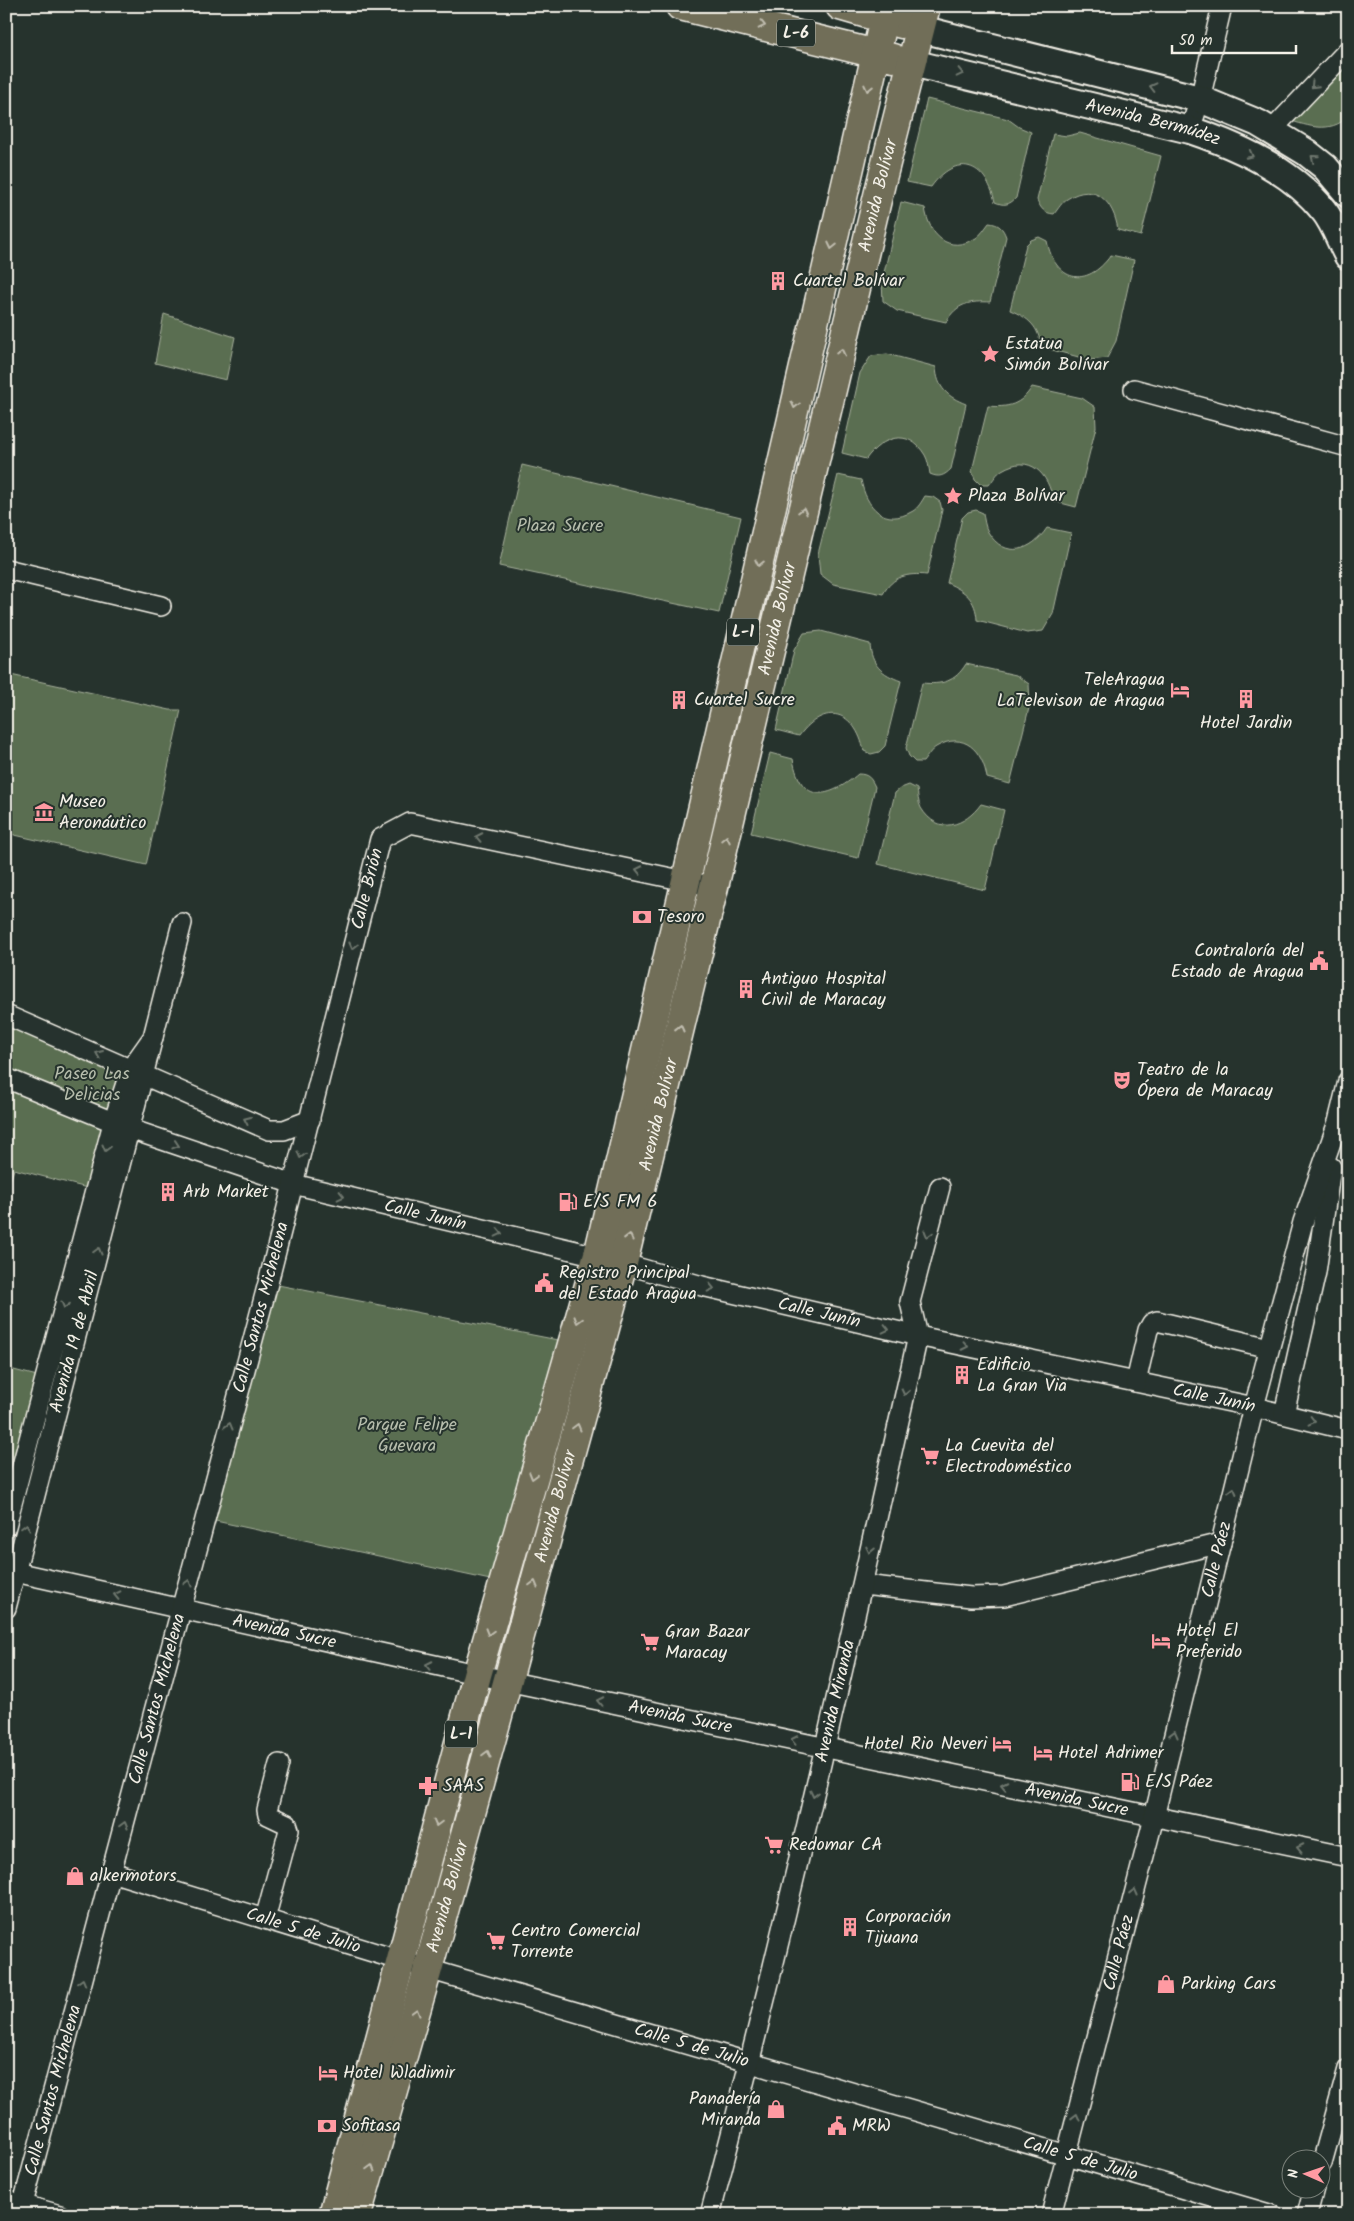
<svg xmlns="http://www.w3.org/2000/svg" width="1354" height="2221" font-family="Kalam,sans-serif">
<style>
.green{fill:#5a6e51;stroke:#a7b09c}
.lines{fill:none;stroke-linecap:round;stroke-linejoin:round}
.street-casing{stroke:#f4f1e8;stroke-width:22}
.secondary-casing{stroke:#f4f1e8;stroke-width:30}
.primary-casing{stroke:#f4f1e8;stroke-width:31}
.street{stroke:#26332d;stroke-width:19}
.secondary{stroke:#26332d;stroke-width:26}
.primary{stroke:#716e59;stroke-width:28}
.oneway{stroke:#c0bdaf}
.oneway2{stroke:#6e766e}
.labels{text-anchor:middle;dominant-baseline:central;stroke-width:4;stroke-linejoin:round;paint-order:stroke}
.shield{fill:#26332d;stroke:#b6b8b0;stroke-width:1}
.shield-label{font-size:16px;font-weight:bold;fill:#f4f1e8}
.street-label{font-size:18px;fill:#f4f1e8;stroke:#26332d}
.poi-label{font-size:18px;fill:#f4f1e8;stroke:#26332d;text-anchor:start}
.park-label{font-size:18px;fill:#b6bdac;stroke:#26332d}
</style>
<rect width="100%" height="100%" fill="#26332d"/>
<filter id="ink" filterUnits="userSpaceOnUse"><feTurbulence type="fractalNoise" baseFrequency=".02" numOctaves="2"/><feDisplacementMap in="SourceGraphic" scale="10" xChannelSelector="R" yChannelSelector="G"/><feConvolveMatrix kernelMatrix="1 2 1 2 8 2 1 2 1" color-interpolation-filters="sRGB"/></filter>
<g filter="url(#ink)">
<!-- green -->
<path class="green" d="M1348,59V117C1329,134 1309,126 1288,120Z
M927,99L1008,119L1019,127L1031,132L1016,198C1009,205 1004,206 995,202C986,162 956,152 931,187L907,182Z
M1080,133L1161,156L1141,236L1118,230C1114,202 1095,181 1067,199C1062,202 1058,209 1054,214C1044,213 1041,209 1037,200L1053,134L1067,136Z
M901,202L925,208C929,235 948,255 976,238C981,235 985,228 989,223C999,224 1003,228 1006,237L990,302C970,301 957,303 946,322L897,311L883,301L882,281Z
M1039,237L1047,241C1055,281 1086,290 1111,255L1134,260L1116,341L1107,358L1090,360L1041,347C1039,327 1029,318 1010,310L1026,245L1031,240Z
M164,314L235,337L226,380L155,363Z
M887,354L936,367C937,388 948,397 966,404L951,469C944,476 939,478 930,474C929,468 928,460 925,455C908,427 882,437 866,459L842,453L860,373L871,356Z
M1032,387L1082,398L1095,407L1096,427L1076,507L1053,501C1049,474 1030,453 1002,470C997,473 993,480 989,485H981L975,479L972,471L988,406C1008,408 1021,405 1032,387Z
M522,465L741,517L719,613L499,566Z
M838,475L861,480C866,507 884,528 913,511C918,508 922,501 925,496L933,497L940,502L942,510L927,575C907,573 893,576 883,594L833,584L820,574L818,554Z
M976,510L983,513C984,519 985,527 988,532C1005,560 1032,551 1047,528L1071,533L1053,614L1043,631L1027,633L977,620C976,599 965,591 947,583L962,518L968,512Z
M821,631L870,644C871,665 882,674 901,681L885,746L879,752L871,754L864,751C855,710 825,701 799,736L776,730L794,650L804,633Z
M966,664L1016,675L1029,684L1030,704L1010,784L987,778C983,751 964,730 936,747C931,750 927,757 923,762H915L909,756L906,748L922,683C942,685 955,682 966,664Z
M6,674L170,710H181L146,865L6,833Z
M770,753L793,759C801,805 829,799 858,774C868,774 871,778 875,787L858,858L751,833Z
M909,785L917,789C918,795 918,802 921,808C938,836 965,826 981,804L1004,810L985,890L878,864L895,793L901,788Z
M6,1022L129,1071L95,1190L14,1169L6,1195Z
M273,1284L558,1340L536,1436L495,1581L211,1520Z
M6,1368L45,1378L6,1526Z"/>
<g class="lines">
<!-- street casing -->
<g class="street-casing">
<g id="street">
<path d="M1190,130L1200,99L1222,6"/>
<path d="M1271,131L1348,50"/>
<path d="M1134,389L1348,447"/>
<path d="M6,569L161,606"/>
<path d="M6,1015L269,1130H284L310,1120"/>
<path d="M153,1037L182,923"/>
<path id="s1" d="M6,1078L130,1129L293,1184L597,1256L702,1286L918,1336L1254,1407L1348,1430"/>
<path d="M1136,1382L1148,1330L1152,1323L1157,1321L1269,1348"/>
<path d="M1284,1414L1316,1272L1331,1167"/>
<path d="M6,1526L113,1123L131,1068L153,1037L6,1608"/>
<path id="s2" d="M6,1573L15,1572L507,1681L1348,1857"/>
<path d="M863,1585L971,1597L1004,1596L1221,1543"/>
<path id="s3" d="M111,1872L428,1969L1273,2215"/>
<path d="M265,1919L289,1830L287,1824L268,1815L267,1810L279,1764"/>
<path d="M1322,2163L1348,2069"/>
<path d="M6,2200L60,2215"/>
<path id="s4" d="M20,2215L268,1283L380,839L410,823L714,887"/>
<path id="s5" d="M710,2215C787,1924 852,1630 918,1336L910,1302L940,1187"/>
<path id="s6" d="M1051,2215L1154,1817L1254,1407L1303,1222L1338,1122L1348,1081"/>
<path d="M1307,2215L1314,2188"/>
</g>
</g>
<!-- secondary casing -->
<g class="secondary-casing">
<g id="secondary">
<path d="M921,29L1200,99L1258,123L1306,152L1325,167L1348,194"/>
<path id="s7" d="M912,63L1190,130C1238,146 1292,170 1324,211C1334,223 1340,242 1348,256"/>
</g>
</g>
<!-- primary casing -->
<g class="primary-casing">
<g id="primary">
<path d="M680,6L893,58"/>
<path d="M840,6L902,24"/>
<path d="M333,2215L477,1675L600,1247L686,880L887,6"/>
<path id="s8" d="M357,2215L428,1969L623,1263L714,887L881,183L926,6"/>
</g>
</g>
<!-- street -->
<use href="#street" class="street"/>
<!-- secondary -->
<use href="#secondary" class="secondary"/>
<!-- primary -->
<use href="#primary" class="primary"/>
</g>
<!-- one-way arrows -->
<defs><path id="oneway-chevron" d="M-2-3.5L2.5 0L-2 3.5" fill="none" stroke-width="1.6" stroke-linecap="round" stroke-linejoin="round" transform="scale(1.25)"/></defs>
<g class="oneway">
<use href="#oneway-chevron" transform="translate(762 25) rotate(13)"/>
<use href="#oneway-chevron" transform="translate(868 88) rotate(103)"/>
<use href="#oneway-chevron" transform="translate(832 246) rotate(103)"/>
<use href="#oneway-chevron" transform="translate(841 352) rotate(-77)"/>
<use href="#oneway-chevron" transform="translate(795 405) rotate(103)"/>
<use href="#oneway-chevron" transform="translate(803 511) rotate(-77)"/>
<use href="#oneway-chevron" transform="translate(759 563) rotate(103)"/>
<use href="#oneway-chevron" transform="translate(726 839) rotate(-77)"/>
<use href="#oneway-chevron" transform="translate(680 1028) rotate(-76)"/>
<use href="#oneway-chevron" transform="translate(629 1237) rotate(-76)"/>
<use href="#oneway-chevron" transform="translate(578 1320) rotate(106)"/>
<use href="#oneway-chevron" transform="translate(577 1427) rotate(-75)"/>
<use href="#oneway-chevron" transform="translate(533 1476) rotate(106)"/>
<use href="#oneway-chevron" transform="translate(534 1584) rotate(-75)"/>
<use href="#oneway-chevron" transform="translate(489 1632) rotate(106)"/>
<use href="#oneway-chevron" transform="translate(487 1754) rotate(-75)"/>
<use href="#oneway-chevron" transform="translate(437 1823) rotate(105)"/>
<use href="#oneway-chevron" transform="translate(416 2012) rotate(-74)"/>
<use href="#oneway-chevron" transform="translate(371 2168) rotate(-74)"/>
</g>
<g class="oneway2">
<use href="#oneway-chevron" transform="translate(960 73) rotate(13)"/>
<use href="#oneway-chevron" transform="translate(1314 85) rotate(133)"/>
<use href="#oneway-chevron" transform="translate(1153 87) rotate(-166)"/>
<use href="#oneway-chevron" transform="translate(1250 155) rotate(28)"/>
<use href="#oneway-chevron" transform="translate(1314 158) rotate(-141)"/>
<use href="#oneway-chevron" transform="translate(479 837) rotate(-168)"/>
<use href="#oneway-chevron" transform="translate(639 870) rotate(-168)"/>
<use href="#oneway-chevron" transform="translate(353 946) rotate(104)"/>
<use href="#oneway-chevron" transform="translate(99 1054) rotate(-157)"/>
<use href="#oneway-chevron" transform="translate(247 1120) rotate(-156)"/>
<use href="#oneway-chevron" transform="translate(176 1145) rotate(18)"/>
<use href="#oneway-chevron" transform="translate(106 1148) rotate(105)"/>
<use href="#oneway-chevron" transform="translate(301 1155) rotate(105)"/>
<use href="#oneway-chevron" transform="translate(341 1196) rotate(13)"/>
<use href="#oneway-chevron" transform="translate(499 1233) rotate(13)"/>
<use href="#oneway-chevron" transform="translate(928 1234) rotate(105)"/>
<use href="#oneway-chevron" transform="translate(98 1251) rotate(-75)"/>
<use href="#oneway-chevron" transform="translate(711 1288) rotate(13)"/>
<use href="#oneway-chevron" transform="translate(65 1305) rotate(105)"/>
<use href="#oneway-chevron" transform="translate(886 1329) rotate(13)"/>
<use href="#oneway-chevron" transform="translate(965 1346) rotate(12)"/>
<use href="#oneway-chevron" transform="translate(905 1392) rotate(103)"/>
<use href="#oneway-chevron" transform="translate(1312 1421) rotate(14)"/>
<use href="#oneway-chevron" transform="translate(229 1426) rotate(-75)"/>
<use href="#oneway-chevron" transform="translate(1233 1491) rotate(-76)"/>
<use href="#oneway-chevron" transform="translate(26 1527) rotate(-75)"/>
<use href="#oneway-chevron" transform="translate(870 1550) rotate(102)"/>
<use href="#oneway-chevron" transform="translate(188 1583) rotate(-75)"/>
<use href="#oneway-chevron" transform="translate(117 1595) rotate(-167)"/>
<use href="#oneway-chevron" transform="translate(429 1665) rotate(-168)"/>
<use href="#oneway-chevron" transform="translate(600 1701) rotate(-168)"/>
<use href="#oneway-chevron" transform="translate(1174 1734) rotate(-76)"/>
<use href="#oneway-chevron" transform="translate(794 1740) rotate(-168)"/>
<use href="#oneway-chevron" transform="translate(1004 1785) rotate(-168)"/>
<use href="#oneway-chevron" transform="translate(814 1794) rotate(103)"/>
<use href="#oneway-chevron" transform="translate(124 1825) rotate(-75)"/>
<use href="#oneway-chevron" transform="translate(1300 1848) rotate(-168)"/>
<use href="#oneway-chevron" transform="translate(1134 1892) rotate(-76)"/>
<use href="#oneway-chevron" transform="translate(82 1982) rotate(-75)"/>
<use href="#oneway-chevron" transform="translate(1076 2117) rotate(-76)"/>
</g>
</g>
<!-- icons -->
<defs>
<g id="building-bare" transform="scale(1.5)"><path d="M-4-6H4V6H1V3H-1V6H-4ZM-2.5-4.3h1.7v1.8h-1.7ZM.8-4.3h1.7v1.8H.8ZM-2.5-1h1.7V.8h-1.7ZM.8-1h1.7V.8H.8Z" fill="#ff9aa2" stroke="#26332d" stroke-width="2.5" paint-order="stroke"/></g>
<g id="sight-bare" transform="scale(1.5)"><path d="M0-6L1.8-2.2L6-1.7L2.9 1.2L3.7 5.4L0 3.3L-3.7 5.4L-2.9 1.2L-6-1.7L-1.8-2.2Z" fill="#ff9aa2" stroke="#26332d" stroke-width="2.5" paint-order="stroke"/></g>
<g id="hotel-bare" transform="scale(1.5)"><path d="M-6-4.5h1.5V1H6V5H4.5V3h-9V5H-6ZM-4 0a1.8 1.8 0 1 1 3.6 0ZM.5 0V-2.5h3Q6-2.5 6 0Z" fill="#ff9aa2" stroke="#26332d" stroke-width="2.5" paint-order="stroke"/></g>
<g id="museum-bare" transform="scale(1.5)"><path d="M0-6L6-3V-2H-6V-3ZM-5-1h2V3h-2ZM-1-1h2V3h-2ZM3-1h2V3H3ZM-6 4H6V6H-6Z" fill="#ff9aa2" stroke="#26332d" stroke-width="2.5" paint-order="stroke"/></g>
<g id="bank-bare" transform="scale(1.5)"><path d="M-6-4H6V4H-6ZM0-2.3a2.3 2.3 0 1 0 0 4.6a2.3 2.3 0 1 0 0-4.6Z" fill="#ff9aa2" stroke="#26332d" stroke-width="2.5" paint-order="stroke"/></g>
<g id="civic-bare" transform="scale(1.5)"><path d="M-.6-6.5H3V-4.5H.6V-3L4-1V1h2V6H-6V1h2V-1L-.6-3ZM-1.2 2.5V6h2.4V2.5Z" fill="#ff9aa2" stroke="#26332d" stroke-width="2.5" paint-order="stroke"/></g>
<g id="theatre-bare" transform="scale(1.5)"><path d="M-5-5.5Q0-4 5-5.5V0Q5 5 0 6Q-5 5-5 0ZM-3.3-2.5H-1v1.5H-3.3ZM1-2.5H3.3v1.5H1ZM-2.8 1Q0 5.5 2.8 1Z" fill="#ff9aa2" stroke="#26332d" stroke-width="2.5" paint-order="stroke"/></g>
<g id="fuel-bare" transform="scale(1.5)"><path d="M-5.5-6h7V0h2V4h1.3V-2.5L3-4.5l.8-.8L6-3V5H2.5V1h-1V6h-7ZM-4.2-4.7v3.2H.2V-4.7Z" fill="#ff9aa2" stroke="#26332d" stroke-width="2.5" paint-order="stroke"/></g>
<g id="supermarket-bare" transform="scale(1.5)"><path d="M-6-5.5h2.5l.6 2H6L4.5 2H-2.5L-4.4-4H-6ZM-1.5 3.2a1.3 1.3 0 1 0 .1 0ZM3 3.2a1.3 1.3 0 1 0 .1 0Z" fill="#ff9aa2" stroke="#26332d" stroke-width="2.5" paint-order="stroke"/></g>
<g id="pharmacy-bare" transform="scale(1.5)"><path d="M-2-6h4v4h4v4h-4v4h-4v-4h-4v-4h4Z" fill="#ff9aa2" stroke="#26332d" stroke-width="2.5" paint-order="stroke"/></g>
<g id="shop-bare" transform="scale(1.5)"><path d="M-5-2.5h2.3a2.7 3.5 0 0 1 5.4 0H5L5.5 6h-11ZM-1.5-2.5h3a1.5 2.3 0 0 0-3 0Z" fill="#ff9aa2" stroke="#26332d" stroke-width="2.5" paint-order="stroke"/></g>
</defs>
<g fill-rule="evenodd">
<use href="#building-bare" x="778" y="281"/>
<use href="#sight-bare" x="990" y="354"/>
<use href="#sight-bare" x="953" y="496"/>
<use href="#hotel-bare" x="1180" y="690"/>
<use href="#building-bare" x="1246" y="699"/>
<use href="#building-bare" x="679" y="700"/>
<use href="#museum-bare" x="44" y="812"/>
<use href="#bank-bare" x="642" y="917"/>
<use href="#civic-bare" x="1319" y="961"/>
<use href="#building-bare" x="746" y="989"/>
<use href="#theatre-bare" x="1122" y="1080"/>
<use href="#building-bare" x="168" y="1192"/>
<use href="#fuel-bare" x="568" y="1202"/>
<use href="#civic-bare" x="544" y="1283"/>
<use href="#building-bare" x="962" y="1375"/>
<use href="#supermarket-bare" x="930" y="1456"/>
<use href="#hotel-bare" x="1161" y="1641"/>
<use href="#supermarket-bare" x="650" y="1642"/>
<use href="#hotel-bare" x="1002" y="1744"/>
<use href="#hotel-bare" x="1043" y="1753"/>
<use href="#fuel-bare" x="1130" y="1782"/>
<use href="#pharmacy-bare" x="428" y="1786"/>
<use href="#supermarket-bare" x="774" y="1845"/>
<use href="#shop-bare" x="75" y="1876"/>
<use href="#building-bare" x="850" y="1927"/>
<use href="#supermarket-bare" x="496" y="1941"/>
<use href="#shop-bare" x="1166" y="1984"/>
<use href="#hotel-bare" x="328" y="2073"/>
<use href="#shop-bare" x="776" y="2109"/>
<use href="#bank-bare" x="327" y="2126"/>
<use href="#civic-bare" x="837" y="2126"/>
</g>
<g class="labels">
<!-- shield labels -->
<g class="shield">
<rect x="777" y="19.5" width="38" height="27" rx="4"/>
<rect x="727" y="618.5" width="32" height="27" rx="4"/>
<rect x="445" y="1720.5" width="32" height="27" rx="4"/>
</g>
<g class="shield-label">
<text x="796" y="33">L-6</text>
<text x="743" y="632">L-1</text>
<text x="461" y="1734">L-1</text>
</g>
<!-- street labels -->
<g class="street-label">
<text stroke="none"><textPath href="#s7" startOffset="248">Avenida Bermúdez</textPath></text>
<text stroke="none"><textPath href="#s8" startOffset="2086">Avenida Bolívar</textPath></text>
<text stroke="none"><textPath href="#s8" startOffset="1651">Avenida Bolívar</textPath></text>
<text stroke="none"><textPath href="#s4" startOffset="1371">Calle Brión</textPath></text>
<text stroke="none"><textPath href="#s8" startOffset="1141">Avenida Bolívar</textPath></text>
<text stroke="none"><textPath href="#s1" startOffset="442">Calle Junín</textPath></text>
<text stroke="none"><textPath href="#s4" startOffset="939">Calle Santos Michelena</textPath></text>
<text stroke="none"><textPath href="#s1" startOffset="848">Calle Junín</textPath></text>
<text transform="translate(75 1342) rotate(-75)">Avenida 19 de Abril</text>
<text stroke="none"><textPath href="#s1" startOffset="1252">Calle Junín</textPath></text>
<text stroke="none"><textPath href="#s8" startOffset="736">Avenida Bolívar</textPath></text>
<text stroke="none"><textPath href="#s6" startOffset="676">Calle Páez</textPath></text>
<text stroke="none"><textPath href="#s2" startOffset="285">Avenida Sucre</textPath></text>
<text stroke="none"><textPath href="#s4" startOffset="534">Calle Santos Michelena</textPath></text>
<text stroke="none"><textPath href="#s5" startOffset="529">Avenida Miranda</textPath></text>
<text stroke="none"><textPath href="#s2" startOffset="690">Avenida Sucre</textPath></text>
<text stroke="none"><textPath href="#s2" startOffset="1095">Avenida Sucre</textPath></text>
<text stroke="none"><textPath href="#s8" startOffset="331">Avenida Bolívar</textPath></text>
<text stroke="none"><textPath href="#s3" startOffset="201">Calle 5 de Julio</textPath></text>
<text stroke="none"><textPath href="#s6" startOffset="271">Calle Páez</textPath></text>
<text stroke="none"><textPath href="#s3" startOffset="606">Calle 5 de Julio</textPath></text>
<text stroke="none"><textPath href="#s4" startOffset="129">Calle Santos Michelena</textPath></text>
<text stroke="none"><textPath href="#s3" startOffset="1011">Calle 5 de Julio</textPath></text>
</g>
<!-- poi labels -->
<g class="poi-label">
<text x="793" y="281">Cuartel Bolívar</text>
<text x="1005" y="344">Estatua<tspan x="1005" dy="21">Simón Bolívar</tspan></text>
<text x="968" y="496">Plaza Bolívar</text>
<text x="1165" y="680" text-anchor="end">TeleAragua<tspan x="1165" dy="21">LaTelevison de Aragua</tspan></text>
<text x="694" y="700">Cuartel Sucre</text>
<text x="1246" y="723" text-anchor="middle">Hotel Jardin</text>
<text x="59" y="802">Museo<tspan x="59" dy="21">Aeronáutico</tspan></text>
<text x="657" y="917">Tesoro</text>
<text x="1304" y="951" text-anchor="end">Contraloría del<tspan x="1304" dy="21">Estado de Aragua</tspan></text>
<text x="761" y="979">Antiguo Hospital<tspan x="761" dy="21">Civil de Maracay</tspan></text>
<text x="1137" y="1070">Teatro de la<tspan x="1137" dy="21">Ópera de Maracay</tspan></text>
<text x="183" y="1192">Arb Market</text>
<text x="583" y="1202">E/S FM 6</text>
<text x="559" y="1273">Registro Principal<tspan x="559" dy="21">del Estado Aragua</tspan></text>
<text x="977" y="1365">Edificio<tspan x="977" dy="21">La Gran Via</tspan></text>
<text x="945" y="1446">La Cuevita del<tspan x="945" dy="21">Electrodoméstico</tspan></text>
<text x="1176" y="1631">Hotel El<tspan x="1176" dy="21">Preferido</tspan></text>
<text x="665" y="1632">Gran Bazar<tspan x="665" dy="21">Maracay</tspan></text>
<text x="987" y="1744" text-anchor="end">Hotel Rio Neveri</text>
<text x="1058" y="1753">Hotel Adrimer</text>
<text x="1145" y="1782">E/S Páez</text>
<text x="443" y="1786">SAAS</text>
<text x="789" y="1845">Redomar CA</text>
<text x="90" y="1876">alkermotors</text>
<text x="865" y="1917">Corporación<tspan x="865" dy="21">Tijuana</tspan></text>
<text x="511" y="1931">Centro Comercial<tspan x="511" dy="21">Torrente</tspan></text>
<text x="1181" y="1984">Parking Cars</text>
<text x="343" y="2073">Hotel Wladimir</text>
<text x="761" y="2099" text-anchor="end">Panadería<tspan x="761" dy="21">Miranda</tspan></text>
<text x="342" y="2126">Sofitasa</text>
<text x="852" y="2126">MRW</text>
</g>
<!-- park labels -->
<g class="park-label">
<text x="560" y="526">Plaza Sucre</text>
<text x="92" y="1074">Paseo Las<tspan x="92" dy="21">Delicias</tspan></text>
<text x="407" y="1425">Parque Felipe<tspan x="407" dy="21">Guevara</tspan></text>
</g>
</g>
<!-- margin -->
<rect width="1354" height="2221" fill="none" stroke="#26332d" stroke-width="25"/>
<rect x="12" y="12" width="1329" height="2196" fill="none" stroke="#f4f1e8" stroke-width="2" filter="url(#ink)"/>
<!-- north arrow -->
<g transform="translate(1306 2174) rotate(272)"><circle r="24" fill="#26332d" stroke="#787f78"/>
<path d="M0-4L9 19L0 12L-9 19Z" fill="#ff9aa2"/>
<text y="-8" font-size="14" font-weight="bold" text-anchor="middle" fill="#f4f1e8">N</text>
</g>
<!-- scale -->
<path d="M1172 45v8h124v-8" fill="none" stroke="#f4f1e8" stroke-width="2.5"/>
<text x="1179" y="45" font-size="15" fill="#f4f1e8" stroke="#26332d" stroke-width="4" paint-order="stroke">50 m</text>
</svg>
